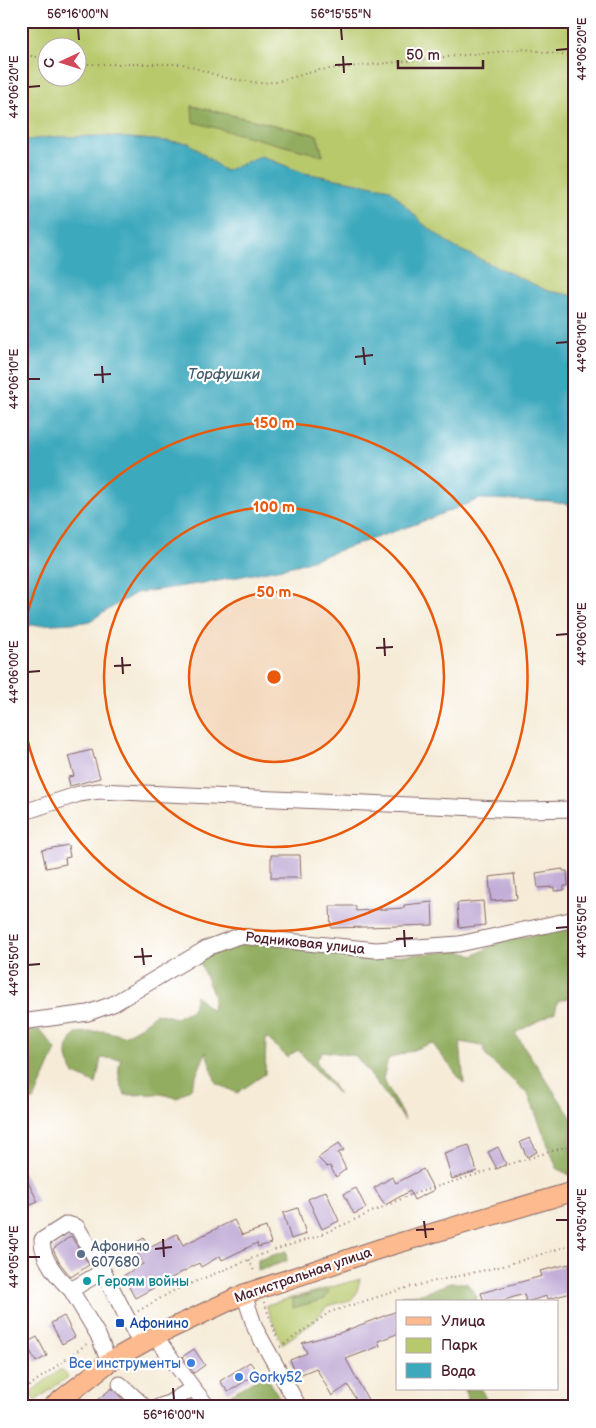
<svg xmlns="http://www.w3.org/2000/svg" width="596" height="1428" font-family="'Balsamiq Sans',sans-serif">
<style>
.green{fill:#b8c96c;stroke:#81744c;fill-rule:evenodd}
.forest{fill:#92ad60;stroke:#6e6646}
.water{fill:#3da9bd;stroke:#446474}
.building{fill:#c2aed7}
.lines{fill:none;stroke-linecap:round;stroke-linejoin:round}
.minor-casing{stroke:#866667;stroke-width:17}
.major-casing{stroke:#866667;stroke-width:21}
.path{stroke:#866667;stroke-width:2;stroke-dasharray:1 4;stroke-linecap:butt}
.minor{stroke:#fff;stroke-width:15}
.major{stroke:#fcba8e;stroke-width:19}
.ticks{fill:none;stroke:#4a1f2b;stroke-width:2}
.ring{fill:none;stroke:#e8590c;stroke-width:2.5}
.service-dot{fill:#5c6f8a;stroke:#fff;stroke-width:2}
.culture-dot{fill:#0f9aa8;stroke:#fff;stroke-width:2}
.transit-dot{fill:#1a4fb4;stroke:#fff;stroke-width:2}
.shop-dot{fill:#3f7fe0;stroke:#fff;stroke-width:2}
.labels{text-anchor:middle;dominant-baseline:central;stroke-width:4.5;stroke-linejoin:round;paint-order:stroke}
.street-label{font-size:14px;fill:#4a1f2b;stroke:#fff}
.service-label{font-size:14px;fill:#4e5e75;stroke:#fff;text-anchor:start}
.culture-label{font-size:14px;fill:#0d838f;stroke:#fff;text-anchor:start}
.transit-label{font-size:14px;fill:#164399;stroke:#fff;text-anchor:start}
.shop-label{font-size:14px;fill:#366cbe;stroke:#fff;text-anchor:end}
.water-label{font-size:15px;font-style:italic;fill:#445d6d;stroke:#fff}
.centre{fill:#e8590c;stroke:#fff;stroke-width:2.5}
.ring-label{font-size:15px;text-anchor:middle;font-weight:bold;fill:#e8590c;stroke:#fff;stroke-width:4.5;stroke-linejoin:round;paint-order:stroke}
.neatline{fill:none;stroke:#4a1f2b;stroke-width:2}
.ticks-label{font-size:12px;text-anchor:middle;fill:#4a1f2b}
</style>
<rect width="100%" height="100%" fill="#fff"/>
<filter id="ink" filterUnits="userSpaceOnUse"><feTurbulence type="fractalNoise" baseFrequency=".02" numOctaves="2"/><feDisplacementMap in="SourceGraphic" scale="10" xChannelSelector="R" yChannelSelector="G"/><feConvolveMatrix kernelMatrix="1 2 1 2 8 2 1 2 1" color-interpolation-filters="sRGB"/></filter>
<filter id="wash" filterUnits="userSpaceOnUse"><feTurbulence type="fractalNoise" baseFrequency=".0096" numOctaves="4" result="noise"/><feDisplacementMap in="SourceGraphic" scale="20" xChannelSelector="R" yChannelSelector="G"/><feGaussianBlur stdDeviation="1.12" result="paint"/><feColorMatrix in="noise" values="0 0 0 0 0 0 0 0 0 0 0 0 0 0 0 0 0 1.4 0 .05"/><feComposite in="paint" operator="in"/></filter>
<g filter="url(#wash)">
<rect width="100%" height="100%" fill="#f5ebd7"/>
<!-- green -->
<path class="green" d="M21,21H575V296L548,291L454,247L422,223L390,189L304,173L261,156L225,171L189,143L106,136L50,137L21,141ZM48,48H78V78H48ZM192,106L317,135L323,155H322Z
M360,1279L356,1294L351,1300L327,1306L313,1323L282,1344L266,1305Z
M61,1369L68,1377L35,1401L29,1393Z"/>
<!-- forest -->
<path class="forest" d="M192,106L317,135L323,156L193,122Z
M575,927V995L558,1001L555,1012L515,1033L573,1120L570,1149L575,1159V1169L568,1175L557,1168L528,1094L486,1056L483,1046L460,1042L464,1084L432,1043L388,1059L383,1079L405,1120L356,1056L323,1051L316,1061L339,1095L298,1050L287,1057L266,1037L265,1074L237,1093L216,1083L206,1052L191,1088L177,1098L161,1094L125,1095C120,1083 116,1072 121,1059L101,1058L96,1084L73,1073C65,1056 64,1049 76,1033L104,1031L124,1036L143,1025L156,1013L176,1018L193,1009L196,995L212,1011L214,996L199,961L229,943H267L359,958L461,951L473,956L501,941Z
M40,1030L56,1050L34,1100L21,1102V1031Z
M286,1251L287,1261L258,1271V1260Z
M450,1283H467L477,1297L476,1302H402L401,1295L421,1294Z
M329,1290L325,1299L293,1308V1299Z
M260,1376L267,1377L285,1407H219L216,1404Z
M464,1389H481L490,1407H471Z"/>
<!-- water -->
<path class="water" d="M106,136L189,143L225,171L261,156L304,173L390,189L422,223L454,247L548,291L575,296V506L549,501L480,499L416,524L297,565L218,581L136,593L88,622L21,626V141L50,137Z"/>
<g id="blocks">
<!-- building -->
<path class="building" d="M92,750L100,778L70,786L68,777L74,776L68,756Z
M68,845L70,857L65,858L66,864L46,868L42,850Z
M271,855H300L301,878H271Z
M563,869V871H567L568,886H564V890L554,891V887L538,888L536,873Z
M514,874L517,899L491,901L489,877Z
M483,901L485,925L459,928L457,903Z
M432,902L433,925L331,928L330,906H356V911L404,908V905Z
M530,1138L537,1152L527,1157L520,1142Z
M339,1143L344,1150L338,1153L346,1169L336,1177L330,1166L327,1167L318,1158Z
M469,1145L477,1171L452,1179L444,1153Z
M498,1147L506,1164L497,1169L488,1152Z
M21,1168L38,1202L21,1209Z
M423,1169L434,1190L414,1200L410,1191L385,1205L374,1188L392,1177L396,1183Z
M356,1188L366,1208L354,1214L344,1194Z
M326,1191L339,1221L322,1229L308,1199Z
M298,1208L306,1234L291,1239L283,1213Z
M234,1220L242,1235L266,1227L271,1243L258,1247L257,1243L222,1260L220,1256L201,1267L199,1263L135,1298L123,1276L143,1264L133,1244L144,1238L149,1248L177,1234L183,1245Z
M71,1236L89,1265L71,1277L59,1262L53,1249Z
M569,1264L575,1292L548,1299L547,1296L526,1302L524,1294L498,1302H484L481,1293L542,1276L540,1271Z
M397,1311V1334L378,1341L380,1346L346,1359L372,1407H360L348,1385L332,1396L316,1368L297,1376L290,1360L307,1353L302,1343L339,1333Z
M64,1316L75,1337L62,1344L51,1323Z
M37,1337L47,1356L36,1362L26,1343Z
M194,1349L205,1365L194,1373L182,1357Z
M250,1362L258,1373L228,1392L220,1381Z
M112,1388L130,1407H88Z"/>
</g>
</g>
<g filter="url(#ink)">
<use href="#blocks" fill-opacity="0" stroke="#866667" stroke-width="1"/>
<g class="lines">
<!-- minor casing -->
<g class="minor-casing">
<path id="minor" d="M21,813L79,794L99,791L523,810L575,809
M21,1022L88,1013L113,1004L207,948L239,936L376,950L459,944L575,919
M71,1290C57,1277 42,1259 42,1240L67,1224L77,1227L103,1271
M244,1294L255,1328L299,1407
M155,1336L193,1388
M109,1362L98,1335L71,1290L103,1271L141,1345
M120,1384L145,1407
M158,1407L169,1403L193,1388L208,1407"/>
</g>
<!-- major casing -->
<g class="major-casing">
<path id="major" d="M52,1407L109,1362L155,1336L244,1294L382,1248L575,1191"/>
</g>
<!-- path -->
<path class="path" d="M21,54L48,59
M78,64H183L225,78L260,83L276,82L319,70L525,49L575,57
M249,1260L255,1273
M264,1302L278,1340
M138,1311L175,1290L265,1253L318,1236L410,1195L575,1144
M280,1347L330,1312L409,1287L503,1266L575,1244
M21,1392L88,1343"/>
<!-- minor -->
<use href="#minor" class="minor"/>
<!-- major -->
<use href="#major" class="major"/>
</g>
</g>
<!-- ticks -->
<path class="ticks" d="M78,28L79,40M341,28L342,40M556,50L568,49M343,56L344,73M335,65L352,64M28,87L40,86M556,343L568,342M363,347L365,365M355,357L373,355M102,366L103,383M94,375L111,374M28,379H40M556,635L568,634M384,638L385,656M376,648L393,647M122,657L123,674M114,666L131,665M28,672L40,671M556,928L568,927M404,930L405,947M396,939L413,938M142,948L144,965M134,957L152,956M28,965L40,964M556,1220H568M424,1221L426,1238M416,1230L434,1229M163,1239L164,1257M155,1249L172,1247M28,1257H40M173,1388L174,1400"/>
<!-- distance rings -->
<circle cx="274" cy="677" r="85" fill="#e8590c" fill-opacity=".12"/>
<g class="ring">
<circle cx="274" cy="677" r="85"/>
<circle cx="274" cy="677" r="170"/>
<path d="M21 650A254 254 0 1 1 21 704"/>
</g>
<!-- markers -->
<circle class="service-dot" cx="81" cy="1254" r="5"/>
<circle class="culture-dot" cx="87" cy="1281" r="5"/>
<rect class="transit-dot" x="115" y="1318" width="10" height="10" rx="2.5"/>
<g class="shop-dot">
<circle cx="191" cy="1363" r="5"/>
<circle cx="239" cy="1377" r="5"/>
</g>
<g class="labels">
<!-- street labels -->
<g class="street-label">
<text transform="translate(305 943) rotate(6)">Родниковая улица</text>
<text transform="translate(303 1275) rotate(-19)">Магистральная улица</text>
</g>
<!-- service labels -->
<g class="service-label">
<text x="91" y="1246">Афонино<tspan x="91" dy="16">607680</tspan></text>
</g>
<!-- culture labels -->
<g class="culture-label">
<text x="97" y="1281">Героям войны</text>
</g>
<!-- transit labels -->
<g class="transit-label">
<text x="130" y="1323">Афонино</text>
</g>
<!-- shop labels -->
<g class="shop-label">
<text x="181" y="1363">Все инструменты</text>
<text x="249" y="1377" text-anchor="start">Gorky52</text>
</g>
<!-- water labels -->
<g class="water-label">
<text x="224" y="374">Торфушки</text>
</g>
</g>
<circle cx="274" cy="677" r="8" class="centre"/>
<g class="ring-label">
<text x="274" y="428">150 m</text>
<text x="274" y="512">100 m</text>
<text x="274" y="597">50 m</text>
</g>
<!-- margin -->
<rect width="596" height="1428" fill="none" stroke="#fff" stroke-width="55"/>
<!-- legend -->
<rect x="396" y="1300" width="162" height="90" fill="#ffffff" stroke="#b7a5aa"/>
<rect x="406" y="1317" width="25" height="8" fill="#fcba8e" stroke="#b7a5aa"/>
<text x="441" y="1326" font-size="15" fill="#4a1f2b">Улица</text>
<rect x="406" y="1338" width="25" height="15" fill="#b8c96c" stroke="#b7a5aa"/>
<text x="441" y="1350" font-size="15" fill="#4a1f2b">Парк</text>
<rect x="406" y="1363" width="25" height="15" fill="#3da9bd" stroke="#b7a5aa"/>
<text x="441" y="1376" font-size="15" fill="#4a1f2b">Вода</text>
<!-- north arrow -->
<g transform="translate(62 62) rotate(266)"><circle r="24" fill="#ffffff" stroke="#b7a5aa"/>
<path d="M0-4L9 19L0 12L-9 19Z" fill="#d1495b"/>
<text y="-8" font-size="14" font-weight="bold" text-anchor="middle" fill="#4a1f2b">С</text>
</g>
<!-- scale -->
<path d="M398 60v8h85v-8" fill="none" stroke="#4a1f2b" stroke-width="2.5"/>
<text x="406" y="60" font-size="15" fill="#4a1f2b" stroke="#ffffff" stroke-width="4" paint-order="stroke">50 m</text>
<rect x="28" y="28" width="540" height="1372" class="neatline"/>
<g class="ticks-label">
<text x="78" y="18">56°16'00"N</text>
<text x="341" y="18">56°15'55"N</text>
<text transform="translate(582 49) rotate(-90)" y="4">44°06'20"E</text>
<text transform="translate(14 87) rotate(-90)" y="4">44°06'20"E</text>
<text transform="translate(582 342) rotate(-90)" y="4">44°06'10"E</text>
<text transform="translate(14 379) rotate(-90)" y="4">44°06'10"E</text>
<text transform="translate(582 634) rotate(-90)" y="4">44°06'00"E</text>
<text transform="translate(14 672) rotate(-90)" y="4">44°06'00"E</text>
<text transform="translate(582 927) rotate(-90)" y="4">44°05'50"E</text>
<text transform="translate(14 965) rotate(-90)" y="4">44°05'50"E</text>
<text transform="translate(582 1220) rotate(-90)" y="4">44°05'40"E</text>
<text transform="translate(14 1257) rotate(-90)" y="4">44°05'40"E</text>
<text x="174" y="1419">56°16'00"N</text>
</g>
</svg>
